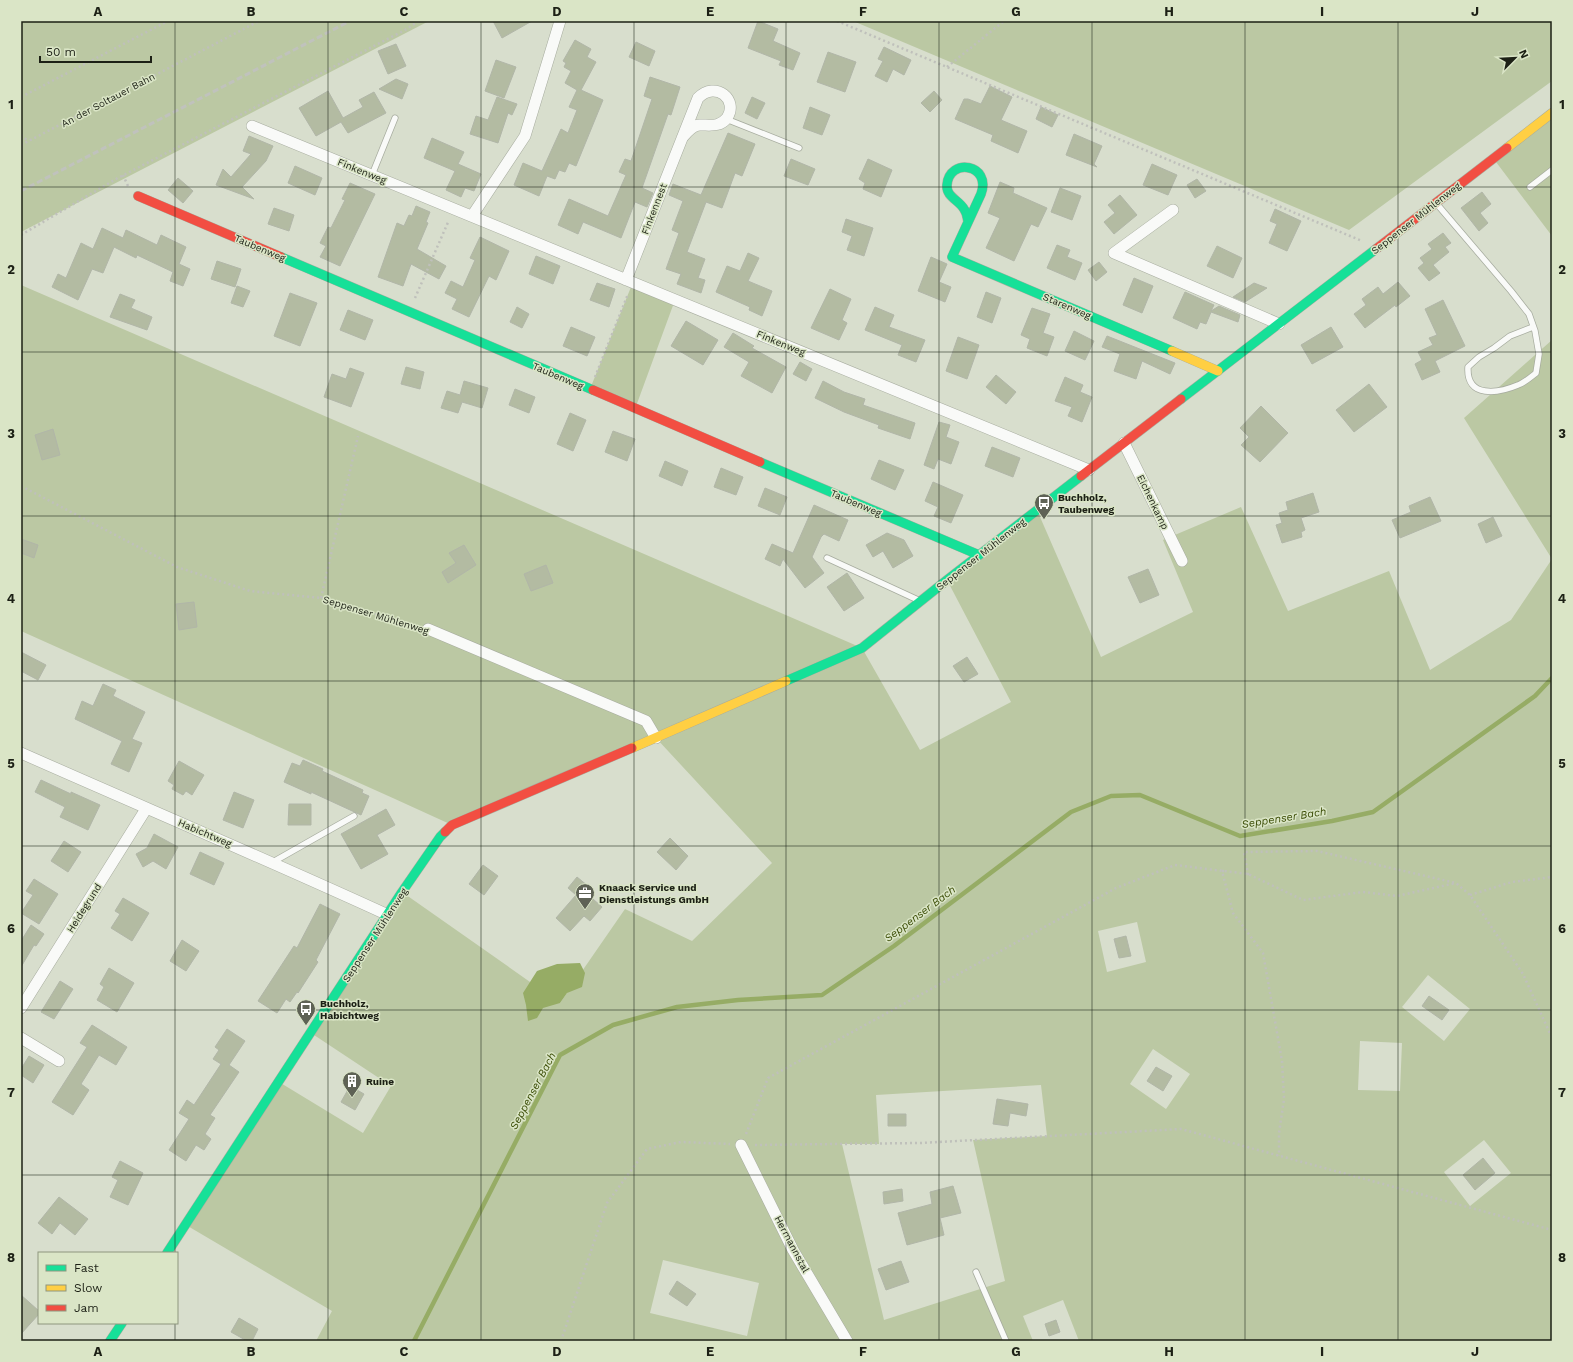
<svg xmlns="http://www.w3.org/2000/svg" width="1573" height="1362" font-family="'Work Sans',sans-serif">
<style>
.green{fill:#bbc8a3;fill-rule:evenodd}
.water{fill:#96ac65}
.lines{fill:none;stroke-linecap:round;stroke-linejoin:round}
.stream{stroke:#96ac65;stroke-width:4.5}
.building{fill:#b3bba2;stroke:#b1b6a8}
.lane-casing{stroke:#a7ac9f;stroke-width:7}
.street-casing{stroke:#a7ac9f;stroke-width:12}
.fast-casing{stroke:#a7ac9f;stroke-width:10}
.slow-casing{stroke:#a7ac9f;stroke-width:10}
.jam-casing{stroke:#a7ac9f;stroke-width:10}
.path{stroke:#bfc0bb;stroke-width:2.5;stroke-dasharray:2 3;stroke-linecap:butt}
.lane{stroke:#f9faf8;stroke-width:5.5}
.street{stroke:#f9faf8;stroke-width:11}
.fast{stroke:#16e098;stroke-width:9}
.slow{stroke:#ffcf43;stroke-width:9}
.jam{stroke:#f24e42;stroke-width:9}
.rail{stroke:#c0c2bd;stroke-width:3;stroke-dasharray:6 3;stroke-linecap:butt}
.grid{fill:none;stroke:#1c2015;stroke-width:1;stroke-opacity:0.55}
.labels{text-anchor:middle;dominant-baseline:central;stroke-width:3;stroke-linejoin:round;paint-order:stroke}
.street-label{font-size:10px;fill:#1c2015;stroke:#dae5c6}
.poi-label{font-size:10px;font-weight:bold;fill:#1c2015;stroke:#dae5c6;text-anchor:start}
.water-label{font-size:11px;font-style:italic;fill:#3b4d06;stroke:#dae5c6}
.neatline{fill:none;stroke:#1c2015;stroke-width:1.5}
.grid-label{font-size:13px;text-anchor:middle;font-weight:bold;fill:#1c2015}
</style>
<rect width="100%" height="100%" fill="#d8decd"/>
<!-- green -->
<path class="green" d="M21,21H429L21,232Z
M853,21H1552V81L1349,230Z
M1552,113V236L1493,158Z
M633,282L675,300L635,409L590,389Z
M21,285L862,648L920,750L1011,702L947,580L1037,510L1101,657L1193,612L1163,540L1241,507L1288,611L1389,571L1430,670L1511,620L1552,559L1464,418L1552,340V1341H1079L1063,1300L1023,1316L1033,1341H316L332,1311L186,1225L279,1082L363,1133L391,1086L311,1033L402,892L560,1003L625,909L692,941L772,863L656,738L452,825L395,799L21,631ZM1137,922L1146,962L1107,972L1098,931ZM1428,975L1470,1009L1444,1041L1402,1007ZM1360,1041L1402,1043L1400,1091L1358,1090ZM1153,1049L1190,1074L1166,1109L1130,1084ZM1041,1085L1047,1136L973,1140L1005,1281L884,1320L842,1144H879L876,1095ZM1484,1140L1511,1173L1470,1206L1444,1172ZM663,1260L759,1283L747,1336L650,1313Z"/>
<!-- water -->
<path class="water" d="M580,963L585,973L582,987L567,993L560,1003L543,1008L537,1018L528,1021L526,1005L523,993L537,971L557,964Z"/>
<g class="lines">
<!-- stream -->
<path class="stream" d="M414,1341L560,1055L613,1025L677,1007L738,1000L822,995L894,946L1071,812L1111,796L1140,795L1240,836L1332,821L1373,812L1535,696L1552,678"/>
</g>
<!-- building -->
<path class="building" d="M493,21H532L502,38Z
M758,21L778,29L773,41L800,53L793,70L779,65L781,61L748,48Z
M575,40L591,49L587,57L596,62L581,90L603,100L576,166L569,163L565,172L559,170L555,179L547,176L539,196L514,185L523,163L542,171L561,129L568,133L577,110L569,107L577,90L565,83L571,71L564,67L566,63L563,61Z
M636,42L655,51L649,66L629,57Z
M396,44L406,66L388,74L378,51Z
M884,47L911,60L904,75L893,69L887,82L875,76L883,61L878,59Z
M828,52L856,62L845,92L817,82Z
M496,60L516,67L504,98L485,91Z
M650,77L680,87L671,115L668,114L642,188L653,193L647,207L635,202L621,238L583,222L578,234L558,225L569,199L608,216L626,175L619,172L625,159L631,161L652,99L644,96Z
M396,79L408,84L402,99L379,89Z
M990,86L1012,97L1001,120L1027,131L1018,153L991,141L993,135L955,119L964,99H968L981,104Z
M328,91L343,118L363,107L359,100L374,92L386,113L348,133L341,122L316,136L299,108Z
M934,91L942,100L930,112L921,103Z
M497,97L517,104L512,115L508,113L498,143L470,134L476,116L488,120Z
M752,97L765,103L757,119L745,113Z
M810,107L830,115L822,135L803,128Z
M1041,107L1058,115L1052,127L1036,119Z
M728,133L755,144L742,176L735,173L722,208L706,202L687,252L705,259L698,278L705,280L701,293L677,284L681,274L666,269L679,233L672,230L683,201L669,195L673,184L701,195Z
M1074,134L1102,146L1094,164L1097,167L1066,155Z
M249,136L273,146L266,161L242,187L254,199L216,185L223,169L231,177L251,154L243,151Z
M432,138L464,152L458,164L481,174L474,191L465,188L461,197L446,190L455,171L424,158Z
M791,159L815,169L808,185L784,176Z
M868,159L892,170L881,197L863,189L865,183L859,179Z
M1152,164L1177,175L1168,195L1143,185Z
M295,166L322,178L315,195L288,183Z
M178,178L193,191L183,203L168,190Z
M1197,179L1206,191L1195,198L1187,185Z
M1000,182L1014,188L1013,193L1047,208L1038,227L1031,224L1014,261L986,248L1000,218L988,213Z
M350,183L375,194L340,266L320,257L326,246L320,243L328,227L331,228L345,200L342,199Z
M1060,188L1081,196L1072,220L1051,212Z
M1482,192L1491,204L1480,213L1488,223L1479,231L1461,208Z
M1120,195L1137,215L1114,234L1104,222L1115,213L1108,205Z
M416,206L430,212L426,222L428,223L417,249L446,266L439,279L411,264L403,286L378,277L397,223L404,226L409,215L412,216Z
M274,208L294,215L289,231L268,224Z
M1275,209L1301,221L1287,251L1269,243L1277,224L1270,221Z
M846,219L873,228L864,256L847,250L852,236L842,232Z
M102,228L123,238L126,230L157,245L161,235L186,247L179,264L190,269L183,286L170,281L173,272L137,255L136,258L114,247L103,273L92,269L78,300L52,287L58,274L66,278L81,243L93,249Z
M1443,233L1451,243L1445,247L1449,252L1433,265L1440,273L1429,281L1418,268L1424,263L1420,258L1432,249L1428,244Z
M480,237L509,251L496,280L489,276L469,317L452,309L457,299L445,293L451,281L463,287L475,260L470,258Z
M1057,245L1070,250L1067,257L1082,263L1075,280L1047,268Z
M1217,246L1242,258L1233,278L1207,266Z
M748,253L759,258L748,281L772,291L762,316L749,310L750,307L716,292L727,266L740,271Z
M536,256L560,266L553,284L529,274Z
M931,257L947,264L939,282L951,287L945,302L918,291Z
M217,261L241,269L235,287L211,279Z
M1099,262L1107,272L1096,281L1088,270Z
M1134,278L1153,286L1142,313L1123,305Z
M1398,282L1410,296L1396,307L1395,305L1365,328L1354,314L1366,305L1362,299L1378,287L1383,294Z
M597,283L615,289L609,307L590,300Z
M1254,283L1267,288L1245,302L1233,297Z
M237,286L250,291L243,307L231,303Z
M830,289L851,299L842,320L847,323L839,340L811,328Z
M986,292L1001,298L992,323L977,317Z
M1185,292L1214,305L1211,311L1219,306L1240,315L1238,322L1211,312L1206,324L1200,322L1197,329L1173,318Z
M290,293L317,303L300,346L274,336Z
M120,294L135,300L131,308L152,317L147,330L110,317Z
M1443,300L1465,346L1435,361L1440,372L1422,380L1415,364L1422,360L1418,352L1433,345L1429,338L1437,335L1425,309Z
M517,307L529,314L522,328L510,322Z
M875,307L894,315L889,327L925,340L916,362L898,355L902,345L865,330Z
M1032,308L1050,314L1043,333L1054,337L1047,356L1027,348L1030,339L1021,335Z
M348,310L373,320L365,340L340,330Z
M686,321L718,340L703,365L671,346Z
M571,327L595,337L587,356L563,346Z
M1331,327L1343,347L1312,364L1301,345Z
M1074,331L1094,341L1085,360L1065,351Z
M733,333L754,346L752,348L786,367L772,393L741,376L749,362L724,347Z
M1107,336L1175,363L1170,374L1142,361L1136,379L1114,371L1120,354L1102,347Z
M958,337L979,345L967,379L946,371Z
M800,362L812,369L806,381L793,374Z
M406,367L424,372L420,389L401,384Z
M350,368L364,373L351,407L324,397L332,374L346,379Z
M996,375L1016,392L1006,404L986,387Z
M1065,377L1083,385L1080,392L1092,397L1082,422L1068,416L1072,407L1055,401Z
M464,381L488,388L482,408L462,402L458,413L441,408L447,391L460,395Z
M823,381L844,392L865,399L863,405L915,423L910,439L878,428L879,425L844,412L815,398Z
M1369,384L1387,407L1354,432L1336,410Z
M515,389L535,397L529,413L509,405Z
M1261,406L1288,433L1260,462L1241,445L1249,437L1240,428Z
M570,413L586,420L573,451L557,444Z
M939,422L950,425L946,437L959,442L951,464L938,459L934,469L924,465Z
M53,429L60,455L42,460L35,435Z
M613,431L635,439L627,461L605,452Z
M992,447L1020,458L1013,477L985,466Z
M879,460L904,470L895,490L871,479Z
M665,461L688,471L682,486L659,476Z
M721,468L743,477L736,495L714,487Z
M933,482L963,495L951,523L934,516L938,507L925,501Z
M765,488L787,497L780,515L758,506Z
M1313,493L1319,512L1301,518L1305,530L1301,532L1302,537L1282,543L1276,525L1282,523L1279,513L1288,510L1286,502Z
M1430,497L1441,521L1400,538L1392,520L1411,512L1409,506Z
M814,505L848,520L839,541L824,534L821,537L812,557L824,573L805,588L783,559L780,566L765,559L772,544L793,553Z
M1493,517L1502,536L1486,543L1478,524Z
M887,533L904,540L913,556L893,568L883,551L873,557L866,545Z
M21,539L38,545L34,558L21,553Z
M464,545L476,565L448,583L442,572L456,563L449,553Z
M546,565L553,583L531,591L524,574Z
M1148,569L1159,595L1140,603L1128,577Z
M847,573L864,598L844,611L827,587Z
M194,602L197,627L179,630L176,604Z
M21,652L46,665L38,680L21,671Z
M967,657L978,674L964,682L953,666Z
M103,684L116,690L113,696L145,712L132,739L142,743L129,772L111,764L122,741L75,719L82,701L93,706Z
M303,760L323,769L322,771L363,790L362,793L369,796L361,815L311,792V794L284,782L292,763L300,766Z
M179,761L204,775L192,795L186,791L183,795L172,789L174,785L168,781Z
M41,780L71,794V792L100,805L88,830L60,817L65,807L35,792Z
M234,792L254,800L243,828L223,820Z
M289,804H311V825H288Z
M386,809L395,825L377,835L388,854L361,869L341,834Z
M154,834L178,847L166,869L153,861L143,867L136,854L147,848Z
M670,838L688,856L676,870L657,852Z
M64,841L81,852L68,872L51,861Z
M200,852L224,863L214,885L190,874Z
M483,865L498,876L484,895L469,884Z
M577,877L588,886L584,891L602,907L590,921L584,916L570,931L556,918L576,895L568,888Z
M34,879L58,894L39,924L21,913L33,895L26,891Z
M123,898L149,913L132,941L111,928L120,914L115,911Z
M320,904L340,914L316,960L318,962L298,993L297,992L290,1002L286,999L277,1013L258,1001L294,946L297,948Z
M31,925L44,934L36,946L34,945L21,967V941Z
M1126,936L1131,956L1119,958L1114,939Z
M182,940L199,951L186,971L170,961Z
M109,968L134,983L117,1012L97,1000L104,987L100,984Z
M60,981L73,989L54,1019L41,1012Z
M1429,996L1449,1010L1442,1020L1422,1006Z
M92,1025L127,1047L116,1065L99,1055L81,1084L89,1090L73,1115L52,1102L87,1047L80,1043Z
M227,1029L245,1041L229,1065L239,1072L210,1115L215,1118L205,1134L211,1139L204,1150L196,1145L186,1161L169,1150L189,1119L179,1113L187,1100L194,1105L221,1064L213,1059L219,1050L215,1047Z
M29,1056L44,1065L33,1083L21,1075V1069Z
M1156,1067L1172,1076L1163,1091L1147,1081Z
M350,1086L364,1094L355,1110L341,1102Z
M997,1099L1028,1104L1026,1116L1010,1113L1008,1126L993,1124Z
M888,1114H906V1126H888Z
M1483,1158L1495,1173L1475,1190L1463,1175Z
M120,1161L143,1173L128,1205L110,1197L118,1180L112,1177Z
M953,1186L961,1213L940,1218L944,1235L907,1245L898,1213L932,1204L930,1192Z
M902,1189L903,1201L884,1204L883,1192Z
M59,1197L88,1219L75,1235L60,1223L52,1234L38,1223Z
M901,1261L909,1282L886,1290L878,1269Z
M677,1281L696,1294L687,1306L669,1294Z
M21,1295L39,1311V1314L21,1334Z
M239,1318L258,1329L252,1341H247L231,1332Z
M1056,1320L1060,1332L1049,1336L1045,1324Z"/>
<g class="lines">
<!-- lane casing -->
<g class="lane-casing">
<path id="lane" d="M726,119L799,148
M372,175L395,118
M1530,187L1552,170
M1436,203L1511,291L1529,314L1535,331L1539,354L1536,373C1531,377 1524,383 1518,385C1499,393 1466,399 1468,367L1479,357L1494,348L1510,336L1533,327
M827,558L918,600
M273,862L354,816
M976,1272L1006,1341"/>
</g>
<!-- street casing -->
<g class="street-casing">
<path id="street" d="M252,126L1089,470
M1173,210L1114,253L1279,324
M472,216L525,136L560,21
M626,280L698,98C716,80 739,100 727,118C720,127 711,125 701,125C693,124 687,132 682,138
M1124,443L1182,561
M428,629L646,721L656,738
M21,753C143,807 266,859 388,915
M21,1008L146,809
M21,1038L59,1061
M741,1145L793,1250L847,1341"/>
</g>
<!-- fast casing -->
<g class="fast-casing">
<path id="fast" d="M968,221C967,217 967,213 964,209C959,200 946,197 947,185C949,157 992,164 981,194L952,257L1172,351
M281,257L593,390
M1181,399L1376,249
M760,462L979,555
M786,681L862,648L947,580L1081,476
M167,1253L402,892L440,837L445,832
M110,1341L122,1323"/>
</g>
<!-- slow casing -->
<g class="slow-casing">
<path id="slow" d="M1507,148L1552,113
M1172,351L1218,371
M632,748L786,681"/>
</g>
<!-- jam casing -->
<g class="jam-casing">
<path id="jam" d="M138,196L281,257
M1376,249L1507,148
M593,390L760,462
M1081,476L1181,399
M445,832L452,825L632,748"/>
</g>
<!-- path -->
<path class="path" d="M837,21L1362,241
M947,67L1004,21
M21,97L168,21
M21,135L28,141
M21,145L259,21
M123,175L128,186
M21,235L116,179L405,30L419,21
M415,298L449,220
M595,377L628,294
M21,486L177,567L250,591L321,598L416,626
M321,598L358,436
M1224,871H1222L1233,913L1263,953L1282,1061L1284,1099L1279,1133V1156
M1247,874H1248L1244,852L1317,851L1456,883L1470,895L1523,974L1552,1038
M1470,895L1512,882L1552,877
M746,1134L768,1078L1116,888L1175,865L1248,874L1303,900L1363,892L1397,896L1456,883
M755,1145L920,1143L1181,1129L1552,1230
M561,1341L607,1203L647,1149L681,1142L730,1144"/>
<!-- lane -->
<use href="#lane" class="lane"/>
<!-- street -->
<use href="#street" class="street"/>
<!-- fast -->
<use href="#fast" class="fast"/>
<!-- slow -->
<use href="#slow" class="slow"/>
<!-- jam -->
<use href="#jam" class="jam"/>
<!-- rail -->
<path class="rail" d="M21,191L350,21"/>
</g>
<!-- grid -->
<path class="grid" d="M175,21V1253M328,21V1341M481,21V1341M634,21V1341M786,21V1341M939,21V1341M1092,21V1341M1245,21V1341M1398,21V1341M21,187H1552M21,352H1552M21,516H1552M21,681H1552M21,846H1552M21,1010H1552M21,1175H1552M175,1323V1341"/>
<!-- icons -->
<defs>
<g id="bus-pin" transform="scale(1)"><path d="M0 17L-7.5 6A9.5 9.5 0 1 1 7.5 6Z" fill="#5e6255" stroke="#dae5c6"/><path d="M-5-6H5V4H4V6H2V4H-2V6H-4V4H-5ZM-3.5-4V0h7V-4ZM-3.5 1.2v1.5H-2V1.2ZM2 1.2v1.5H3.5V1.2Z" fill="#fff"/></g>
<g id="office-pin" transform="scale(1)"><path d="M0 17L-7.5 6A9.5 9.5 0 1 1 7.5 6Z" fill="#5e6255" stroke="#dae5c6"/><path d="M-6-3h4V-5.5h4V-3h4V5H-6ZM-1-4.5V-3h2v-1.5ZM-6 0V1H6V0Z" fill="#fff"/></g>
<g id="building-pin" transform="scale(1)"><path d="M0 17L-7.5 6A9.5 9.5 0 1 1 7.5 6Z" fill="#5e6255" stroke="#dae5c6"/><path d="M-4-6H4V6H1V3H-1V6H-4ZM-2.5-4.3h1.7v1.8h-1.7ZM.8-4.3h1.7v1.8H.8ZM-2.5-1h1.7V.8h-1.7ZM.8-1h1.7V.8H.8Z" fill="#fff"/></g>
</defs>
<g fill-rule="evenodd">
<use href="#bus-pin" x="1044" y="503"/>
<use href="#office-pin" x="585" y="893"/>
<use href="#bus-pin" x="306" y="1009"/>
<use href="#building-pin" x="352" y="1081"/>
</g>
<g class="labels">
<!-- street labels -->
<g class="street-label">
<text transform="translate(108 100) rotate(-28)">An der Soltauer Bahn</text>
<text transform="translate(362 171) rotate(22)">Finkenweg</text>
<text transform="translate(654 209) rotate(-69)">Finkennest</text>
<text transform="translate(1416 218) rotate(-38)">Seppenser Mühlenweg</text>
<text transform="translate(260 248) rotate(23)">Taubenweg</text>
<text transform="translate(1067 306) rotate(23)">Starenweg</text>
<text transform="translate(781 343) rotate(22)">Finkenweg</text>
<text transform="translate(558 376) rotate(23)">Taubenweg</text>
<text transform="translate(1153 502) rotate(64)">Eichenkamp</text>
<text transform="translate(856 503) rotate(23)">Taubenweg</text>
<text transform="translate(981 554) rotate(-38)">Seppenser Mühlenweg</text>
<text transform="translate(376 615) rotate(17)">Seppenser Mühlenweg</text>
<text transform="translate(205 833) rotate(23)">Habichtweg</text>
<text transform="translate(84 908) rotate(-58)">Heidegrund</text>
<text transform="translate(375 935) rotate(-57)">Seppenser Mühlenweg</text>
<text transform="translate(792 1244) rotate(62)">Hermannstal</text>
</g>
<!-- poi labels -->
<g class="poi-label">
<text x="1058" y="497">Buchholz,<tspan x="1058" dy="12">Taubenweg</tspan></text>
<text x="599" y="887">Knaack Service und<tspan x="599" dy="12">Dienstleistungs GmbH</tspan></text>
<text x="320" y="1003">Buchholz,<tspan x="320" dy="12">Habichtweg</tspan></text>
<text x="366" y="1081">Ruine</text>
</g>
<!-- water labels -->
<g class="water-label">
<text transform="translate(1284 818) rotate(-9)">Seppenser Bach</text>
<text transform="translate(920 914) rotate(-37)">Seppenser Bach</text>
<text transform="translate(533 1091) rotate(-62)">Seppenser Bach</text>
</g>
</g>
<!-- border -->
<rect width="1573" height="1362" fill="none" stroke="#dae5c6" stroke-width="44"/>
<!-- legend -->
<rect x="38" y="1252" width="140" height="72" fill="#dae5c6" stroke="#8e967f"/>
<rect x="46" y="1265" width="20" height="6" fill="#16e098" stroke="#8e967f"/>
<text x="74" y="1272" font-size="12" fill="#1c2015">Fast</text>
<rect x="46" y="1285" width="20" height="6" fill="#ffcf43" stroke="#8e967f"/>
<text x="74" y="1292" font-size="12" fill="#1c2015">Slow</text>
<rect x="46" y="1305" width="20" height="6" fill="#f24e42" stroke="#8e967f"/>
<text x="74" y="1312" font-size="12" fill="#1c2015">Jam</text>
<!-- north arrow -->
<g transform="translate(1515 58) rotate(66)" stroke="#dae5c6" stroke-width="3" paint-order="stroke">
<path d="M0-3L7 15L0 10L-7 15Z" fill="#1c2015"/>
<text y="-6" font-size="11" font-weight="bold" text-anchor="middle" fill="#1c2015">N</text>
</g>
<!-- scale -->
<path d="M40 56v6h111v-6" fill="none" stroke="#1c2015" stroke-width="2"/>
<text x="46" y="56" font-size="12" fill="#1c2015" stroke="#dae5c6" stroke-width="3" paint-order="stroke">50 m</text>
<rect x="22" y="22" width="1529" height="1318" class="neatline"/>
<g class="grid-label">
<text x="98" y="16">A</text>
<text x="251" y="16">B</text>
<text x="404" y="16">C</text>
<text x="557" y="16">D</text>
<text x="710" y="16">E</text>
<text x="863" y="16">F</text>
<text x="1016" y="16">G</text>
<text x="1169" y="16">H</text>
<text x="1322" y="16">I</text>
<text x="1475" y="16">J</text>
<text x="11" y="109">1</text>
<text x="1562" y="109">1</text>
<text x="11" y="274">2</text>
<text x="1562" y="274">2</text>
<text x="11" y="438">3</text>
<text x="1562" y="438">3</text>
<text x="11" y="603">4</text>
<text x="1562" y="603">4</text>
<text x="11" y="768">5</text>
<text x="1562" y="768">5</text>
<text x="11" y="933">6</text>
<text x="1562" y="933">6</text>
<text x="11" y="1097">7</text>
<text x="1562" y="1097">7</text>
<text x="11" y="1262">8</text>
<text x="1562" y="1262">8</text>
<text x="98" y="1356">A</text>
<text x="251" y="1356">B</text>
<text x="404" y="1356">C</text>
<text x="557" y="1356">D</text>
<text x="710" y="1356">E</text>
<text x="863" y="1356">F</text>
<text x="1016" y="1356">G</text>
<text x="1169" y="1356">H</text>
<text x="1322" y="1356">I</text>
<text x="1475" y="1356">J</text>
</g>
</svg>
